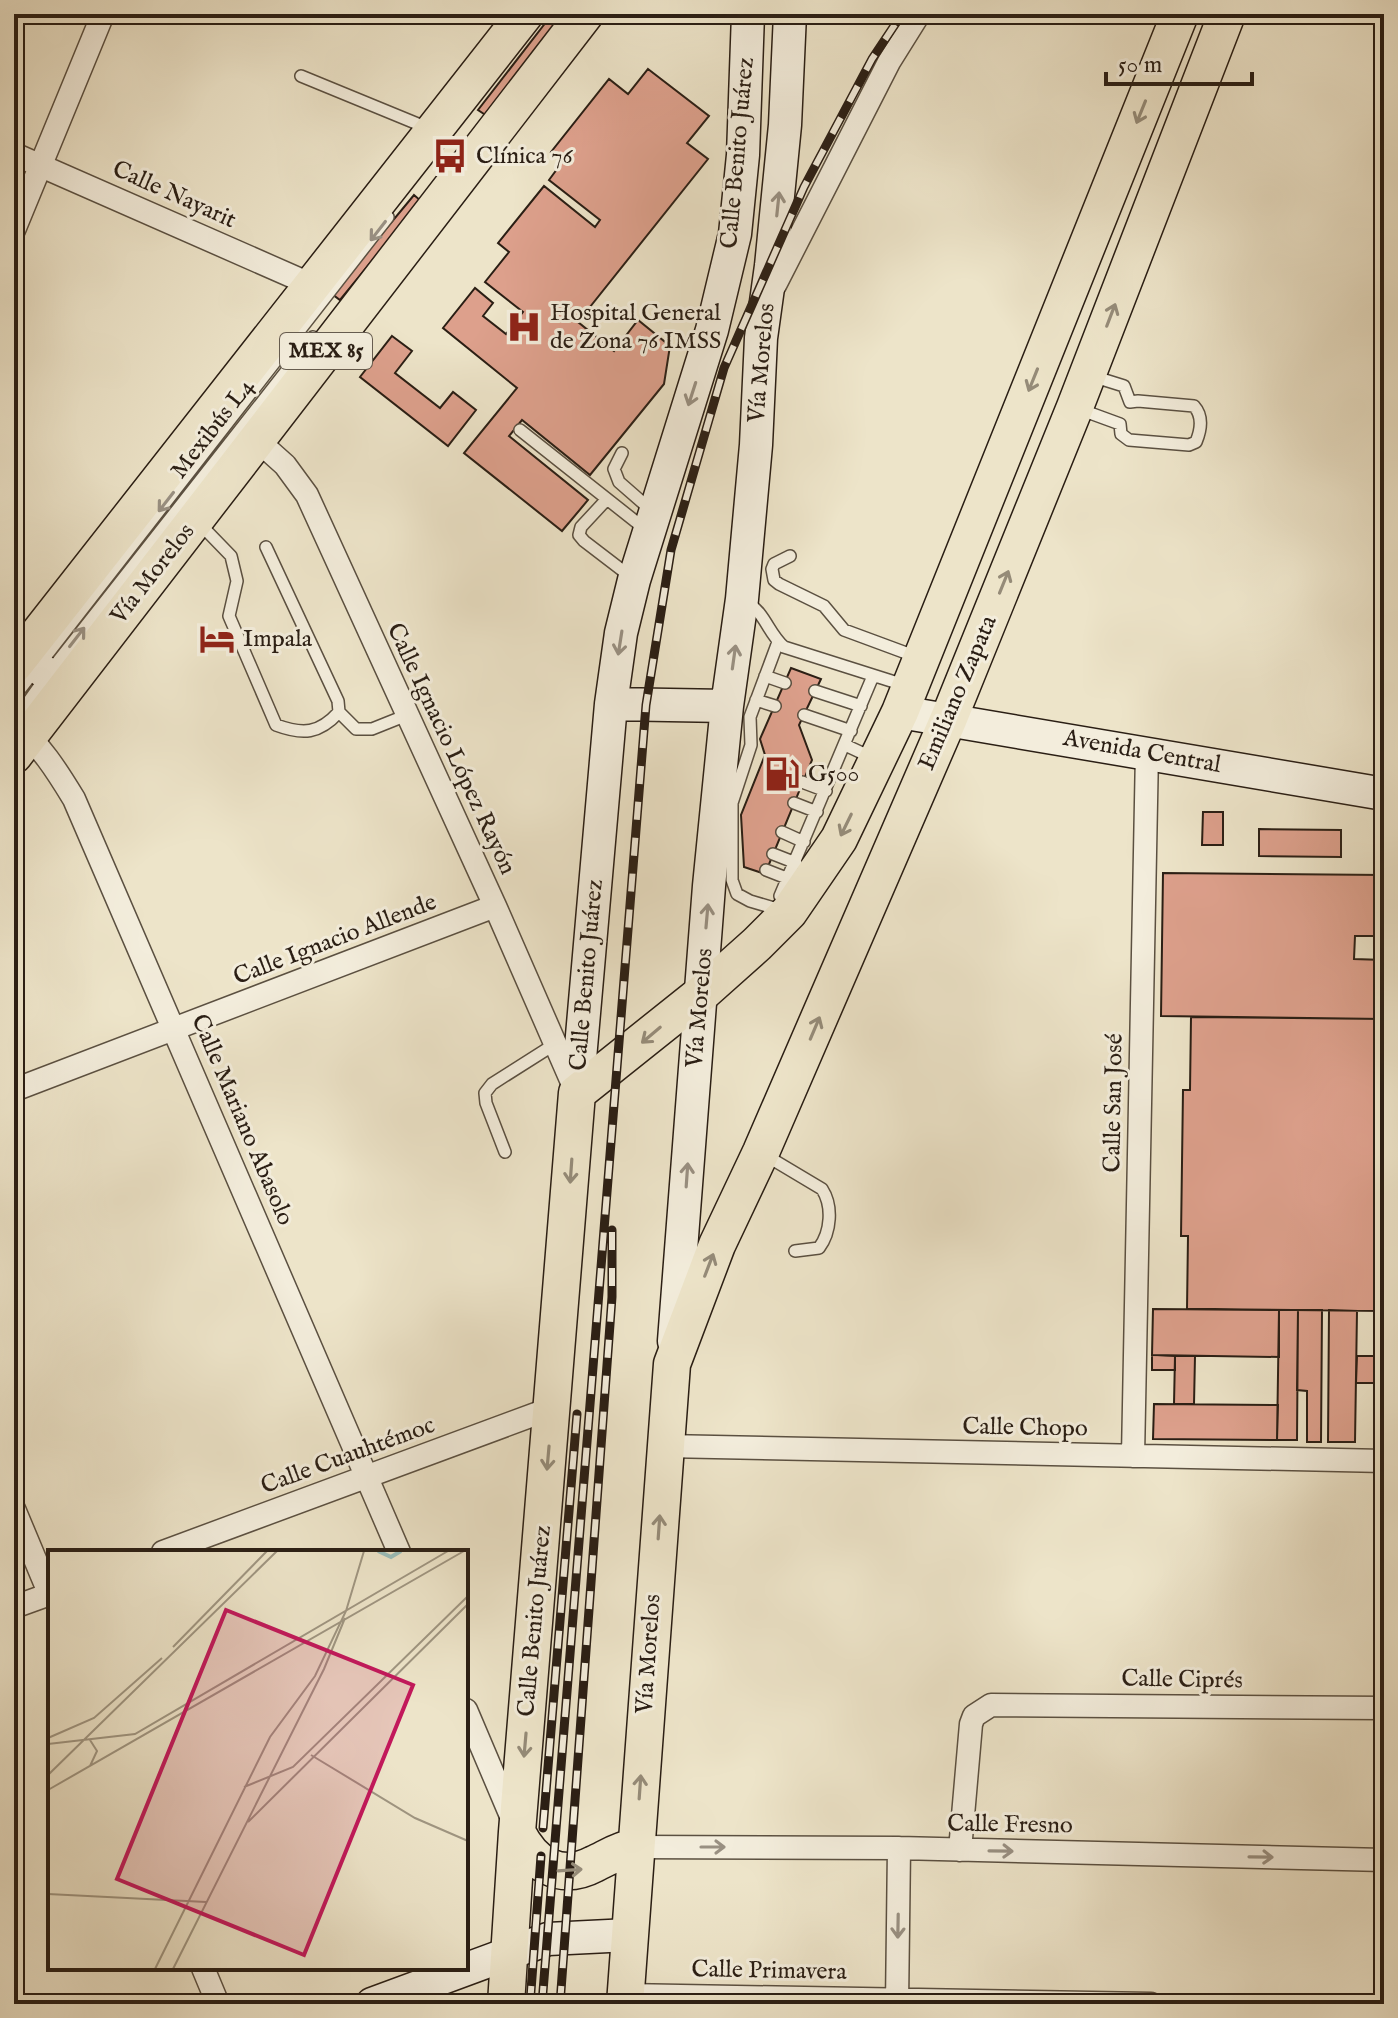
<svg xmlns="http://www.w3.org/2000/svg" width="1398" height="2018" font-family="'IM FELL English',serif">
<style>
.building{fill:#dda08c;stroke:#2a1e14;stroke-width:2}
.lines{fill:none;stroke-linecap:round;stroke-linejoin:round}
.lane-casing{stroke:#5b5041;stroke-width:14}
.street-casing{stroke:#5b5041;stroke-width:25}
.secondary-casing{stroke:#2a1e14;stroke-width:35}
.primary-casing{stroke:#2a1e14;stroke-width:39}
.lane{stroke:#f3eddc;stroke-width:11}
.street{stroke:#f3eddc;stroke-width:22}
.secondary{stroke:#f3eddc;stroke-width:32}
.primary{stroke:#ede4c9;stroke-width:36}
.rail-casing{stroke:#2a1e14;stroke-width:9}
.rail{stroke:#f3eddc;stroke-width:6;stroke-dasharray:18;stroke-linecap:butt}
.oneway{stroke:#958b78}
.oneway2{stroke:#999082}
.labels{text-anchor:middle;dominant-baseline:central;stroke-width:6;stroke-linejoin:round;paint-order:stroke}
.shield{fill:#f3eddc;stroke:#665c50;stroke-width:2}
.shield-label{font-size:22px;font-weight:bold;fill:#2a1e14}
.street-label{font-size:24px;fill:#2a1e14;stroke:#f3eddc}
.poi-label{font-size:24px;fill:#2a1e14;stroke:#f3eddc;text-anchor:start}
.inset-river{fill:none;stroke:#9abebb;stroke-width:4}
.inset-road{fill:none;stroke:#9f9581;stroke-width:2}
.view{fill:#c2185b;fill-opacity:0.15;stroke:#c2185b;stroke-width:4}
.inset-edge{fill:none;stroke:#2a1e14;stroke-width:4}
</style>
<rect width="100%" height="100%" fill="#ede4c9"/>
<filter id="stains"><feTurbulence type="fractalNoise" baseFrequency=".0025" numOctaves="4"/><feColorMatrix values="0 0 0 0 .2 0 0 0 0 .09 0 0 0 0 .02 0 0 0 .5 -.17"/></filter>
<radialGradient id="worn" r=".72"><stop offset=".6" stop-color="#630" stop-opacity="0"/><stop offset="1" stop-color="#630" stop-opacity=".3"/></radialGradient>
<!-- building -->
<path class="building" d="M550,17L559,23L487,116L478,110Z
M648,69L709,116L687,143L708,159L578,322L614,351L638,320L670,346L664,384L590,475L522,420L509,436L588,500L562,531L464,453L517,388L443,328L475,288L493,303L483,316L506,334L523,312L485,282L509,252L498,243L544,186L595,227L600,220L549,180L563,161L551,152L609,79L628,94Z
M414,195L421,201L340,300L332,294Z
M392,336L412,351L395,373L440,408L453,392L476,410L448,446L360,377Z
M791,668L821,679L799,725L812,760L765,874L744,867L741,815L765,755L760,739Z
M1203,812H1223V845H1202Z
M1259,829L1341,830V857L1259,856Z
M1163,873L1384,875V936H1355L1354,959L1384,960V1019L1161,1016Z
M1191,1017L1384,1019V1311L1187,1309L1188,1236H1181L1183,1090H1190Z
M1153,1309L1279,1310V1357L1152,1355Z
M1279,1310H1298L1297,1440H1277Z
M1298,1310H1322L1321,1442H1307V1391L1297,1390Z
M1329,1310L1357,1311L1355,1442H1328Z
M1152,1355L1175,1356V1370H1152Z
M1175,1356H1195L1194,1404H1174Z
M1357,1356H1384V1383H1356Z
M1154,1404L1278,1405L1277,1440L1153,1439Z"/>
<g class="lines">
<!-- lane casing -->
<g class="lane-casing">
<path id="lane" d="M301,76L430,129
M1079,409L1120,424L1121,434L1129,440L1189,445L1196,442C1201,430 1203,416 1194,406L1138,401L1130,402L1124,386L1092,376
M520,430L645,529
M622,453L614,469L619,482L651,510
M607,499L581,527L579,535L584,541L631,577
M199,523L231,556L237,581L229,616L276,725C303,735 319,734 339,712L338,701L266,547
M790,556L774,564L772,569L774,580L779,584L824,606L844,630L917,657
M746,601C766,614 768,633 784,647L904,685
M778,642L750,717L751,745L732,803V880L737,894L750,901L784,911
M765,676L785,683
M815,691L861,706
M14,697L388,217
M756,700L775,706
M339,712L356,729H372L407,715
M804,715L851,731
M14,722L48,674L313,337
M845,745L873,758
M802,782L826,791
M794,803L817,812
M782,832L804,842
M773,854L796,863
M766,870L789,879
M780,896L873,676
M505,1152L486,1103L485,1093L492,1084L555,1044
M765,1155L822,1189C833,1206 831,1232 819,1248L795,1251"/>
</g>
<!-- street casing -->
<g class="street-casing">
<path id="street" d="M14,154L312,285
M14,230L103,14
M775,285L889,62L919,14
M257,440L285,465L307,495L495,906L575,1089
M14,723C40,744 57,771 74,799L399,1552
M14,1090L495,906
M665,1446L1384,1461
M1133,1456L1147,752
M14,1509L50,1595
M163,1552L552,1408
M14,1607L50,1594
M466,1710L514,1823
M635,1847L899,1848L1384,1860
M960,1850L971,1724L974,1716L991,1705L1384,1708
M203,1968L218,2004
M625,1995L1151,2004
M897,2004L899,1848"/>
</g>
<!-- secondary casing -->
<g class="secondary-casing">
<path id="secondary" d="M22,655L64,687
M611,704L727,706
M900,712L1384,794
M577,1093L611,704L621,633L634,580L712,330L735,234L743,155L748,14
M674,1341L709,886L727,706L742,599L756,445L761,338L771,266L785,125L790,14
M372,2004L548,1939L629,1935"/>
</g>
<!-- primary casing -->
<g class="primary-casing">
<path id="primary" d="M14,665L525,14
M14,755L585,14
M517,1832C533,1864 560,1882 594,1864C609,1857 619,1850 635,1847
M506,2004L517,1832L577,1093L701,994L757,944L789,912L839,839L900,712L1180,14
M625,2004L672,1364L717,1245L761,1152L949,718L1075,407L1227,14"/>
</g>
<!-- lane -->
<use href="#lane" class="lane"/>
<!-- street -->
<use href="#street" class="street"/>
<!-- secondary -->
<use href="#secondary" class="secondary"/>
<!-- primary -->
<use href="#primary" class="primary"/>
<!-- rail casing -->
<g class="rail-casing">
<path id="rail" d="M543,1828L577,1414
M530,2004L541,1856
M542,2004L646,705L671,550L724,368L804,187L872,59L902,14
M560,2004L612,1297V1230"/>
</g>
<!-- rail -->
<use href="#rail" class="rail"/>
</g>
<!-- one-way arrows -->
<defs><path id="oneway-shaft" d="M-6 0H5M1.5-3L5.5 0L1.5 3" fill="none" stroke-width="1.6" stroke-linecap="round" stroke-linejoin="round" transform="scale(2)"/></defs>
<g class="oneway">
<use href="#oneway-shaft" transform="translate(1141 112) rotate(112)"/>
<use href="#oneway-shaft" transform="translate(1111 315) rotate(-69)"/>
<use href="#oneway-shaft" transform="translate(1033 380) rotate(112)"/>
<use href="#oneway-shaft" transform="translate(1004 582) rotate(-68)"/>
<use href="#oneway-shaft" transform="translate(846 825) rotate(116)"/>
<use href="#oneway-shaft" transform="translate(815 1028) rotate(-67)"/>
<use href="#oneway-shaft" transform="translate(651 1035) rotate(140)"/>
<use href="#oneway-shaft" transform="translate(571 1171) rotate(94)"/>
<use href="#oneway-shaft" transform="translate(709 1265) rotate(-69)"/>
<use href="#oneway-shaft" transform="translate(548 1458) rotate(95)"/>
<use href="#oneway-shaft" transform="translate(659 1527) rotate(-86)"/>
<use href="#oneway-shaft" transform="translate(525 1745) rotate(95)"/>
<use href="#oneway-shaft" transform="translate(640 1787) rotate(-86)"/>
<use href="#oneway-shaft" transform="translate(570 1870) rotate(-4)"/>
</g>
<g class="oneway2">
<use href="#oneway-shaft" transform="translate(778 204) rotate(-84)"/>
<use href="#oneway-shaft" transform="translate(378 231) rotate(128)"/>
<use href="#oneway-shaft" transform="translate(692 394) rotate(108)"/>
<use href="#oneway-shaft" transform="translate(166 502) rotate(128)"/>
<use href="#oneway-shaft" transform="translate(77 637) rotate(-52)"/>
<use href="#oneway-shaft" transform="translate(620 643) rotate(99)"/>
<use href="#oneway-shaft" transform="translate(734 657) rotate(-82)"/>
<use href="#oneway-shaft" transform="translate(707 916) rotate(-85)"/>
<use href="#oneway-shaft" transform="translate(687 1175) rotate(-86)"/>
<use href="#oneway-shaft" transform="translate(713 1847)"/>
<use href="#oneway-shaft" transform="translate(1001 1851) rotate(1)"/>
<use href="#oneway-shaft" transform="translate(1261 1857) rotate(1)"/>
<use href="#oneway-shaft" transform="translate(898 1926) rotate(91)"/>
</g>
<!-- icons -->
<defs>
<g id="bus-bare" transform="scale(2.76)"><path d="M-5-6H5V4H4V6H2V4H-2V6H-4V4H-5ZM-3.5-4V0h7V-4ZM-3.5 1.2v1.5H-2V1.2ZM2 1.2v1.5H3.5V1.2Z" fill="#8f2418" stroke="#f3eddc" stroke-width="2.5" paint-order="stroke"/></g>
<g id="hospital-bare" transform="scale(2.76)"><path d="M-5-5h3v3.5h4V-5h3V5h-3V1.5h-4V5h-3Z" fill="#8f2418" stroke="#f3eddc" stroke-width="2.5" paint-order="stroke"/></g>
<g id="hotel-bare" transform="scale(2.76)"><path d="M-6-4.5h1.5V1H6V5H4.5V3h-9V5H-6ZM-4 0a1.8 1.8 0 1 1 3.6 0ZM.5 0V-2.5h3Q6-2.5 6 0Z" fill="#8f2418" stroke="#f3eddc" stroke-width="2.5" paint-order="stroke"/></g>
<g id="fuel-bare" transform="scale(2.76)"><path d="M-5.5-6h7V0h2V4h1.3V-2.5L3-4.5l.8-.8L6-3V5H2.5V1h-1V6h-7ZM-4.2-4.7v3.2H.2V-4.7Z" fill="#8f2418" stroke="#f3eddc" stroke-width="2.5" paint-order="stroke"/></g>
</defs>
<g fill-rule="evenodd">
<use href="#bus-bare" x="450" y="156"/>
<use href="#hospital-bare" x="524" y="327"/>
<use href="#hotel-bare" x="217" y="639"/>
<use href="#fuel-bare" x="782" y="774"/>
</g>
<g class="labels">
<!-- shield labels -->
<rect class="shield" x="280" y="333" width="92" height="36" rx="6"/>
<g class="shield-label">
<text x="326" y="351">MEX 85</text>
</g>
<!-- street labels -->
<g class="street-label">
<text transform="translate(738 153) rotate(-85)">Calle Benito Juárez</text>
<text transform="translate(174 195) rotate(24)">Calle Nayarit</text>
<text transform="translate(762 363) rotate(-85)">Vía Morelos</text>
<text transform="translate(213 429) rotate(-52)">Mexibús L4</text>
<text transform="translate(153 574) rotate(-52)">Vía Morelos</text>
<text transform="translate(958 693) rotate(-67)">Emiliano Zapata</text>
<text transform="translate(451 749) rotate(65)">Calle Ignacio López Rayón</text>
<text transform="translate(1142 752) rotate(10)">Avenida Central</text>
<text transform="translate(335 940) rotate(-21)">Calle Ignacio Allende</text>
<text transform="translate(587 975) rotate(-85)">Calle Benito Juárez</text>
<text transform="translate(700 1008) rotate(-85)">Vía Morelos</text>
<text transform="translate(1114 1103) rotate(-89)">Calle San José</text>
<text transform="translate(242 1120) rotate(67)">Calle Mariano Abasolo</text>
<text transform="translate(1025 1428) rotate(1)">Calle Chopo</text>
<text transform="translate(348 1456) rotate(-20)">Calle Cuauhtémoc</text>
<text transform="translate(535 1621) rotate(-85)">Calle Benito Juárez</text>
<text transform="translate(649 1654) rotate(-86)">Vía Morelos</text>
<text transform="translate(1182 1680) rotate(1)">Calle Ciprés</text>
<text transform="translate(1010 1825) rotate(1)">Calle Fresno</text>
<text transform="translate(769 1971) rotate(1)">Calle Primavera</text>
</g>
<!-- poi labels -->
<g class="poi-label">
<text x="476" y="156">Clínica 76</text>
<text x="550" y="313">Hospital General<tspan x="550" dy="28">de Zona 76 IMSS</tspan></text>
<text x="243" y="639">Impala</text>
<text x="808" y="774">G500</text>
</g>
</g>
<!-- overview -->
<g transform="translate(48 1550)">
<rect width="420" height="420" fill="#ede4c9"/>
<path class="inset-river" d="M330,1L343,7L353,1"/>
<path class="inset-road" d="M125,97L219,1M0,188L46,168L114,108M42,190L49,201L42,216M0,194L87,184L400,1M263,205L367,268L420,291M0,225L229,1M196,237L245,217L420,46M0,240L416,1M200,272L420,54M0,344L158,352M107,419L222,187L267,126L298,61L316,1M125,419L276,119L297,68"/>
<path class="view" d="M178,60L365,135L256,405L69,329Z"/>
<rect width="420" height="420" class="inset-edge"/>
</g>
<!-- margin -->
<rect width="1398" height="2018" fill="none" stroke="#ede4c9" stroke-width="48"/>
<rect x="16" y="16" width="1366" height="1986" fill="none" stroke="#2a1e14" stroke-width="4"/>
<rect x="24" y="24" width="1350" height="1970" fill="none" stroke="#2a1e14" stroke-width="2"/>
<!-- scale -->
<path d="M1106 72v12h146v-12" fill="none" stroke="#2a1e14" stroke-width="4"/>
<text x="1118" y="72" font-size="24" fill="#2a1e14" stroke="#f3eddc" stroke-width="6" paint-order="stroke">50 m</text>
<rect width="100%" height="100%" filter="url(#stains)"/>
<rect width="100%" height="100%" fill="url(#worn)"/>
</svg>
